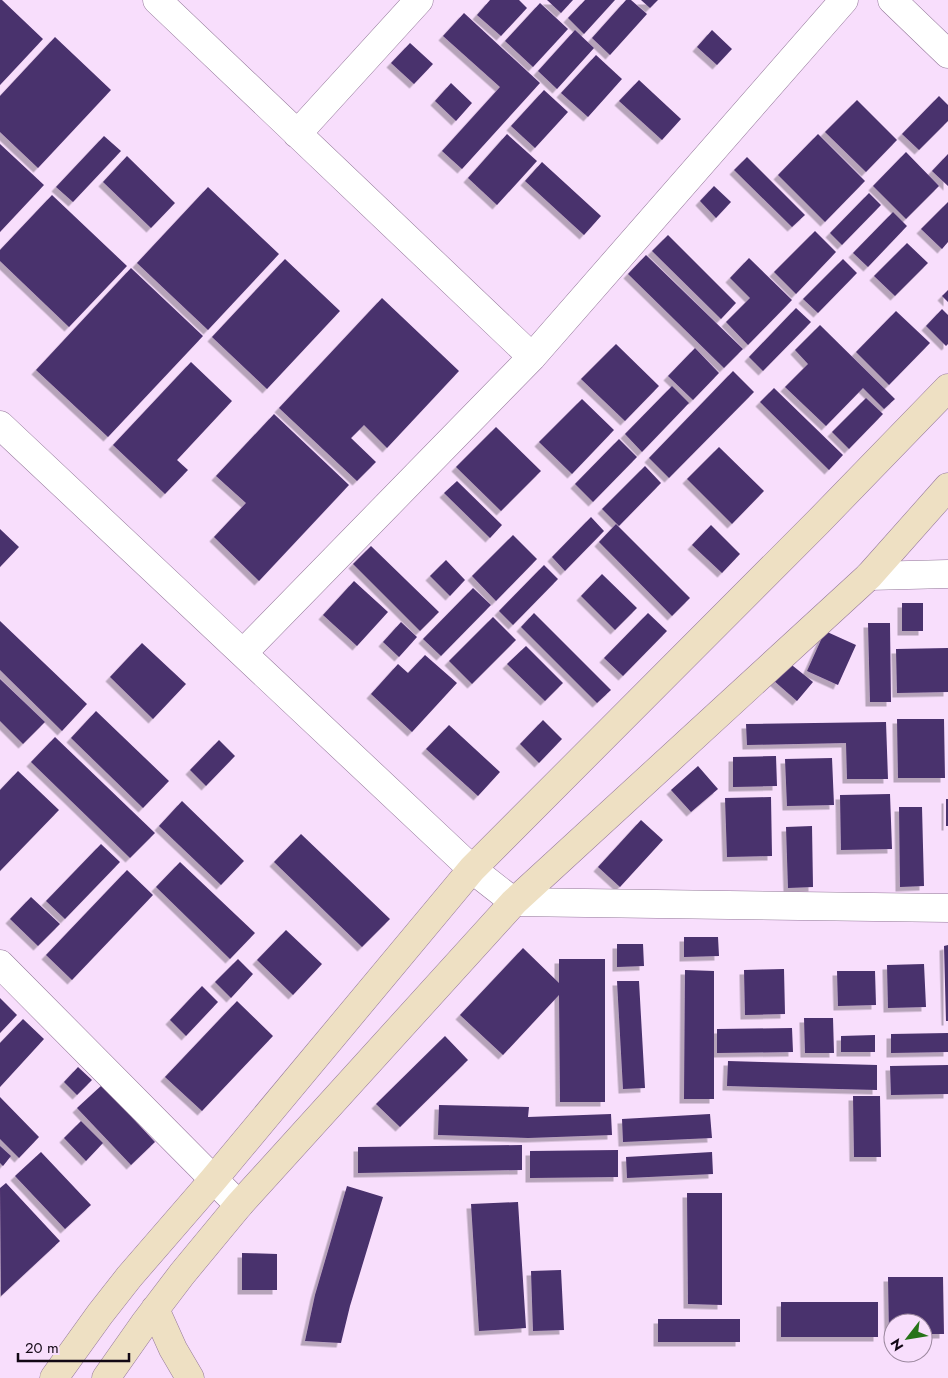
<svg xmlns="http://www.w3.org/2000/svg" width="948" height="1378" font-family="Jost,sans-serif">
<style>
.building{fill:#4a306d;filter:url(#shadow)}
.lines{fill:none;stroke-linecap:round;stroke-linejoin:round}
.street-casing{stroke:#937799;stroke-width:29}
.secondary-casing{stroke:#937799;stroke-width:29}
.street{stroke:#fff;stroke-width:28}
.secondary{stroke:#eee0c3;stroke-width:28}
</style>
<defs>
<filter id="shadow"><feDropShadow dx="-4.5" dy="4.5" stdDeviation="0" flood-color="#0004"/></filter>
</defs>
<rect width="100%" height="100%" fill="#f8defc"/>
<!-- building -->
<path class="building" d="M0,0H2L43,39L0,85Z
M490,0H519L527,8L501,36L477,15Z
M547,0H573L561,13Z
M585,0H615L584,34L568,18Z
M626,0H631L647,14L610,55L592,38Z
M641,0H658L650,8Z
M540,3L568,29L533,67L505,41Z
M464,13L540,83L462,169L442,151L500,87L443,36Z
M575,30L594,48L557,89L538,71Z
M712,30L732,49L717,65L697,47Z
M55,37L111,90L38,168L0,132V96Z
M410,43L433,64L414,84L391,63Z
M596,55L622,79L588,117L561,93Z
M639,80L681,119L662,140L619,101Z
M451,83L472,103L456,121L435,101Z
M544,90L568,112L535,148L511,126Z
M939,96L948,105V121L919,150L902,134Z
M857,100L897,140L866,172L825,132Z
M507,134L537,161L497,205L468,178Z
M818,134L865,181L825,222L778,175Z
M104,136L121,151L73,202L56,187Z
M0,144L44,185L0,232Z
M906,152L939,186L906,219L873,186Z
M948,154V186L932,171Z
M127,156L175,203L151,228L103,182Z
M747,157L805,215L792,227L734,170Z
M542,162L601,216L584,235L525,181Z
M714,186L731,202L716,218L700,201Z
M208,187L279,254L208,330L137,263Z
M869,193L881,205L842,245L830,233Z
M52,195L127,266L69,327L0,261V250Z
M948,202V242L942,249L921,229Z
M893,212L907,226L868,267L853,253Z
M815,231L836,252L796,294L774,272Z
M668,235L736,303L721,319L652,251Z
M907,243L928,263L895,296L874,276Z
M646,255L743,349L724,368L628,274Z
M749,258L792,300L748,345L726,322L750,298L730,278Z
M285,259L340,311L267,389L212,337Z
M843,259L857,273L818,313L803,299Z
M131,268L203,336L108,437L36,370Z
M948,290V302L942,296Z
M382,298L459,371L387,448L364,425L351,438L376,462L357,481L279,408Z
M796,308L811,322L763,371L749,357Z
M942,309L948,315V344L946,346L926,326Z
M896,311L930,343L889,385L856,352Z
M820,325L895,399L884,409L863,388L826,426L785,387L808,364L795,350Z
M616,344L659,386L625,421L581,379Z
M695,348L719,373L693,400L668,376Z
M191,362L232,401L177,460L188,470L165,494L113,445Z
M733,371L754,392L669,478L649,458Z
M672,386L689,403L642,452L625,434Z
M774,388L843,455L829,470L760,402Z
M866,398L883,414L849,449L832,432Z
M582,399L614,430L572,474L539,442Z
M274,414L349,485L259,581L214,537L246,503L216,476Z
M496,427L541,471L501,511L456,467Z
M619,439L637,457L593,502L575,484Z
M719,447L764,491L732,524L687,479Z
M645,466L661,483L619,526L602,509Z
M457,481L502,525L490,538L444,493Z
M591,517L604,531L565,571L552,557Z
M616,524L690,598L672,616L599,542Z
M711,525L740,554L722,573L692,545Z
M0,529L19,547L0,567Z
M513,535L537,559L496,601L472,576Z
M371,546L439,612L420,631L353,564Z
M446,560L465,580L450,596L430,576Z
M544,565L558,579L513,625L499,611Z
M602,574L637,608L615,630L581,596Z
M354,581L388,612L357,646L323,615Z
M473,588L491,605L441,656L423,639Z
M902,603H923V631H902Z
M534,613L611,690L597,703L521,627Z
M648,613L667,631L623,676L604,658Z
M493,617L516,640L472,684L449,661Z
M0,621L87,704L62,731L0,670Z
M401,622L417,637L399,657L383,642Z
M868,623H890L891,702H870Z
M825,631L856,645L838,685L807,671Z
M142,643L186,684L153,719L110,677Z
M526,646L563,683L545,701L507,664Z
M948,648V692L897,693L896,649Z
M425,655L457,683L412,732L371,694L398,664L408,673Z
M788,662L813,682L797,701L773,680Z
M0,679L45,722L23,744L0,721Z
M96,711L169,781L143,808L71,738Z
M897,719H944L945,778H898Z
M543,720L562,739L539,763L520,744Z
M886,722L888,779H847L846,743L747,745L746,724Z
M449,725L500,772L478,796L426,749Z
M55,737L155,833L130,858L31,762Z
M219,740L235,756L206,786L190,770Z
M776,756L777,786L733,787V757Z
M832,758L834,805L787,806L785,759Z
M698,766L718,789L691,812L671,790Z
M18,771L59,810L0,871V790Z
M890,794L892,849L841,850L840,795Z
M771,797L772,856L727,857L725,798Z
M946,799H948V826H946Z
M182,801L244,861L221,885L159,826Z
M899,807H922L924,886L900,887Z
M641,820L663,840L620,887L598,867Z
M812,826L813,887L788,888L786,827Z
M301,834L390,919L362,947L274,862Z
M101,844L120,862L65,919L46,901Z
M180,862L255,933L230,959L156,887Z
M127,870L153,895L72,980L46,955Z
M31,897L60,924L38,946L10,919Z
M286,930L322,964L293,995L257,960Z
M684,937H718L719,956L684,957Z
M617,944H643L644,966L617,967Z
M948,945V1021H946L944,946Z
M523,948L559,983V959H605V1102H560L559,995L503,1055L460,1015Z
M238,959L253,974L231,998L215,982Z
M924,964L926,1007L888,1008L887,965Z
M784,969L785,1014L745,1015L744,970Z
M685,970L714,971V1099H684Z
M837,971H875L876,1005L838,1006Z
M617,981H639L645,1088L623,1089Z
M202,986L218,1002L186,1036L170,1020Z
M0,998L17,1015L0,1033Z
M237,1001L273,1036L202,1111L165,1077Z
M804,1018H833L834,1053H805Z
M23,1019L44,1039L0,1087V1043Z
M792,1028L793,1052L717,1053V1029Z
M948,1033V1052L891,1053V1034Z
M875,1035V1052H841V1036Z
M445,1036L468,1060L400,1127L376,1104Z
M728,1061L877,1065V1090L727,1086Z
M948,1065V1094L891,1095L890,1066Z
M78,1067L92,1080L77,1095L64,1082Z
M102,1085L155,1142L131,1165L77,1108Z
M853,1096H880L881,1157H854Z
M0,1097L39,1137L19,1158L0,1139Z
M439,1105L529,1107L528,1117L611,1114L612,1135L528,1138L438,1135Z
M710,1114L712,1138L623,1142L622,1119Z
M81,1121L103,1143L86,1161L64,1138Z
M522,1145V1170L358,1173V1147Z
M0,1146L11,1156L3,1166L0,1163Z
M618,1150V1177L530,1178V1151Z
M41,1152L91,1205L65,1229L15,1176Z
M712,1152L713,1174L627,1178L626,1157Z
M6,1183L60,1241L1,1296L0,1188Z
M347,1186L383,1197L350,1306L341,1343L305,1341L315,1295Z
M687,1193H722V1305L688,1304Z
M518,1202L526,1328L479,1331L471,1204Z
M242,1253L277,1254V1290H242Z
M561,1270L564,1330L533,1331L531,1271Z
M888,1277H943L944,1334H923V1323H893V1334H889Z
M781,1302H878V1337H781Z
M658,1319H740V1342H658Z"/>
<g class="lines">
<!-- street casing -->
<g class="street-casing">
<path id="street" d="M157,0L532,357
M892,0L948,54
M297,134L419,0
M0,425L472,869L514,902L948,908
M869,576L948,574
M243,653L532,357L844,0
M0,964L239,1205"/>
</g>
<!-- secondary casing -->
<g class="secondary-casing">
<path id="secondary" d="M155,1309L173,1349L190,1378
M54,1378L100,1314L129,1277L213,1180L472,869L818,522L948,388
M106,1378L144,1324L182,1274L239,1205L514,902L869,576L948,487"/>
</g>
<!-- street -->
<use href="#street" class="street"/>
<!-- secondary -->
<use href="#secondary" class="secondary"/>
</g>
<!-- north arrow -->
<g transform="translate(908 1338) rotate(239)"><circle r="24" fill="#f8defc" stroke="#9c889f"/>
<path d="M0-4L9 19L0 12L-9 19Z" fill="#277319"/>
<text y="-8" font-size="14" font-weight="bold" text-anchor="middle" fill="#120714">N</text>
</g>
<!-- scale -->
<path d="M18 1353v8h111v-8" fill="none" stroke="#120714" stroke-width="2.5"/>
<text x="25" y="1353" font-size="15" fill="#120714" stroke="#f8defc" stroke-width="4" paint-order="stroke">20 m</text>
</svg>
